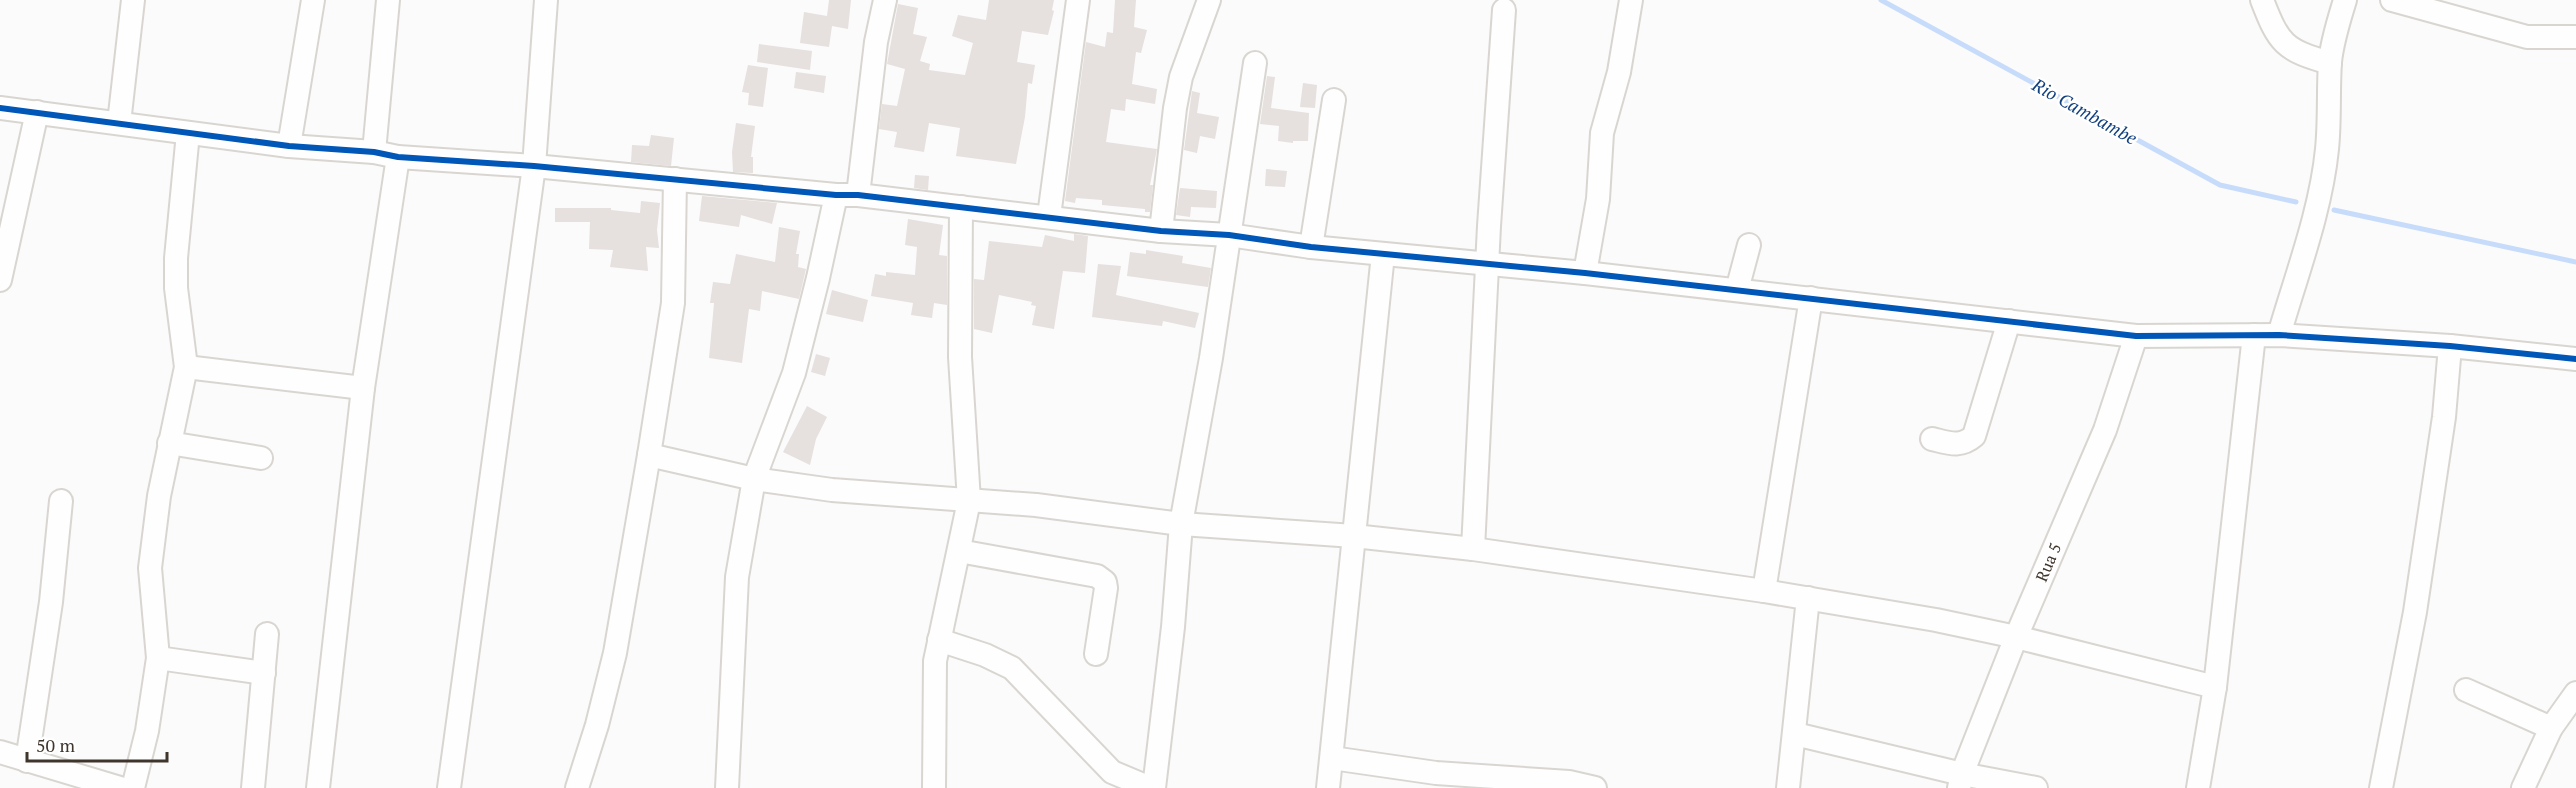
<svg xmlns="http://www.w3.org/2000/svg" width="2576" height="788" font-family="'PT Serif',serif">
<style>
.lines{fill:none;stroke-linecap:round;stroke-linejoin:round}
.stream{stroke:#c7dcfa;stroke-width:5}
.building{fill:#e6e0df}
.minor-casing{stroke:#d9d6d1;stroke-width:26}
.minor{stroke:#fefefe;stroke-width:22}
.cycleway-casing{stroke:#fff;stroke-width:10}
.cycleway{stroke:#0057b8;stroke-width:6}
.labels{text-anchor:middle;dominant-baseline:central;stroke-width:5;stroke-linejoin:round;paint-order:stroke}
.street-label{font-size:16px;fill:#3e352c;stroke:#fff}
.water-label{font-size:18px;font-style:italic;fill:#12407e;stroke:#fff}
</style>
<rect width="100%" height="100%" fill="#fbfbfb"/>
<g class="lines">
<!-- stream -->
<path class="stream" d="M1881,0L2220,185L2296,202
M2334,210L2576,262"/>
</g>
<!-- building -->
<path class="building" d="M829,0H851L848,29L832,26L829,47L800,43L804,12L827,16Z
M989,0H1054L1052,10L1054,11L1048,35L1022,31L1017,62L1035,65L1032,84L1028,83L1025,117L1016,164L956,156L960,128L929,123L924,152L894,147L897,132L879,129L882,104L897,106L905,69L887,64L898,4L918,8L913,34L927,37L920,61L930,64L929,70L965,75L973,43L952,36L958,15L986,20Z
M1115,0H1136L1134,27L1147,30L1141,53L1136,52L1132,84L1157,89L1155,104L1126,99L1125,111L1111,109L1106,142L1157,149L1150,185H1153L1150,212H1145V209L1102,205V200L1076,198L1075,203L1065,201L1086,42L1105,47L1107,32L1113,33Z
M759,44L812,51L810,70L757,62Z
M748,65L768,68L763,107L748,105L749,93L742,92Z
M796,72L826,76L824,93L794,88Z
M1267,76L1275,77L1271,108L1309,113L1308,141H1293V143L1278,141L1279,126L1260,124Z
M1303,83L1317,85L1315,108L1300,107Z
M1192,91L1200,93L1197,113L1219,117L1215,139L1200,136L1197,153L1184,150Z
M736,123L755,126L751,157H753V173L733,172L732,152Z
M651,135L674,138L671,166L631,162L632,145L649,146Z
M1266,169L1287,171L1285,187L1265,186Z
M915,175L929,176L928,190L914,188Z
M1180,188L1217,191L1216,208L1191,207L1190,217L1176,215Z
M702,196L777,203L772,224L741,215L739,227L699,221Z
M641,201L660,203L657,230L659,248L646,247L648,271L610,267L613,250L589,249L590,222H555V208H611V210L640,213Z
M908,219L943,225L939,255L947,256V305L934,303L932,318L911,315L913,303L871,296L875,274L886,276V272L915,275L917,247L905,245Z
M779,227L800,231L796,254H799L798,267L806,269L799,299L762,291L760,311L749,309L742,363L709,358L714,303H710L713,282L730,284L736,254L775,262Z
M1074,234L1088,236L1085,273L1063,271L1054,329L1032,325L1036,306L1031,305L1032,302L999,295L992,333L974,329V279L984,280L989,241L1042,247L1045,235L1074,241Z
M1146,250L1183,256L1182,263L1211,268L1208,287L1127,276L1130,252L1146,254Z
M1098,264L1121,266L1116,295L1199,313L1195,328L1163,321L1162,326L1092,317Z
M832,290L868,300L863,322L826,314Z
M816,354L830,358L825,376L811,372Z
M807,406L827,417L816,439L810,465L783,452Z"/>
<g class="lines">
<!-- minor casing -->
<g class="minor-casing">
<g id="minor">
<path d="M2262,0C2279,44 2284,50 2330,63"/>
<path d="M2392,0L2527,37H2576"/>
<path d="M0,108L289,146L374,152L398,157L534,166L836,195H858L1161,231L1229,235L1311,247L1585,273L2136,336L2279,335L2450,346L2576,359"/>
<path d="M119,123L133,0"/>
<path d="M289,146L313,0"/>
<path d="M374,152L388,0"/>
<path d="M858,195L876,42L885,0"/>
<path d="M1049,216L1078,0"/>
<path d="M1161,231L1175,108L1181,77L1209,0"/>
<path d="M1311,247L1334,100"/>
<path d="M1585,273L1598,199L1602,133L1619,72L1631,0"/>
<path d="M0,280L37,112"/>
<path d="M1737,290L1749,245"/>
<path d="M2279,335C2296,276 2321,211 2327,149C2330,120 2328,91 2330,62C2332,41 2339,20 2345,0"/>
<path d="M186,367L363,388"/>
<path d="M1932,439C1949,443 1960,448 1974,436L2009,321"/>
<path d="M169,443L261,458"/>
<path d="M649,455L754,479L832,490L1036,505L1181,524L1354,536L1473,549L1764,591L1936,620L2016,637L2215,687"/>
<path d="M1473,549L1489,226L1504,10"/>
<path d="M959,551L1097,576L1105,582L1106,588L1096,654"/>
<path d="M1764,591L1811,298"/>
<path d="M939,640L985,655L1012,668L1112,772L1150,788"/>
<path d="M158,658L264,673"/>
<path d="M2466,690L2551,728"/>
<path d="M1795,734L1962,774L2036,788"/>
<path d="M0,752L120,788"/>
<path d="M1332,758L1436,773L1569,782L1595,788"/>
<path d="M27,761L51,602L61,501"/>
<path d="M133,788L147,731L158,658L150,568L159,496L186,367L176,288V258L188,133"/>
<path d="M253,788L267,634"/>
<path d="M318,788L363,388L398,157"/>
<path d="M449,788L534,166L546,0"/>
<path d="M577,788L597,725L615,653L649,455L673,303L675,179"/>
<path d="M727,788L737,577L754,479L794,373L818,278L836,195"/>
<path d="M934,788L935,661L969,501L960,357L961,207"/>
<path d="M1154,788L1173,627L1181,524L1211,358L1255,63"/>
<path d="M1328,788L1383,254"/>
<path d="M1788,788L1808,598"/>
<path id="s1" d="M1959,788L1962,774L2016,637L2105,430L2136,336"/>
<path d="M2198,788L2215,687L2254,335"/>
<path d="M2381,788L2415,612L2444,417L2450,346"/>
<path d="M2523,788L2551,728L2576,693"/>
</g>
</g>
<!-- minor -->
<use href="#minor" class="minor"/>
<!-- cycleway casing -->
<g class="cycleway-casing">
<path id="cycleway" d="M0,108L289,146L374,152L398,157L534,166L836,195H858L1161,231L1229,235L1311,247L1585,273L2136,336L2279,335L2450,346L2576,359"/>
</g>
<!-- cycleway -->
<use href="#cycleway" class="cycleway"/>
</g>
<g class="labels">
<!-- street labels -->
<g class="street-label">
<text stroke="none"><textPath href="#s1" startOffset="243">Rua 5</textPath></text>
</g>
<!-- water labels -->
<g class="water-label">
<text transform="translate(2085 111) rotate(29)">Rio Cambambe</text>
</g>
</g>
<!-- scale -->
<path d="M27 752v9h140v-9" fill="none" stroke="#3e352c" stroke-width="3"/>
<text x="36" y="752" font-size="18" fill="#3e352c" stroke="#ffffff" stroke-width="4.5" paint-order="stroke">50 m</text>
</svg>
